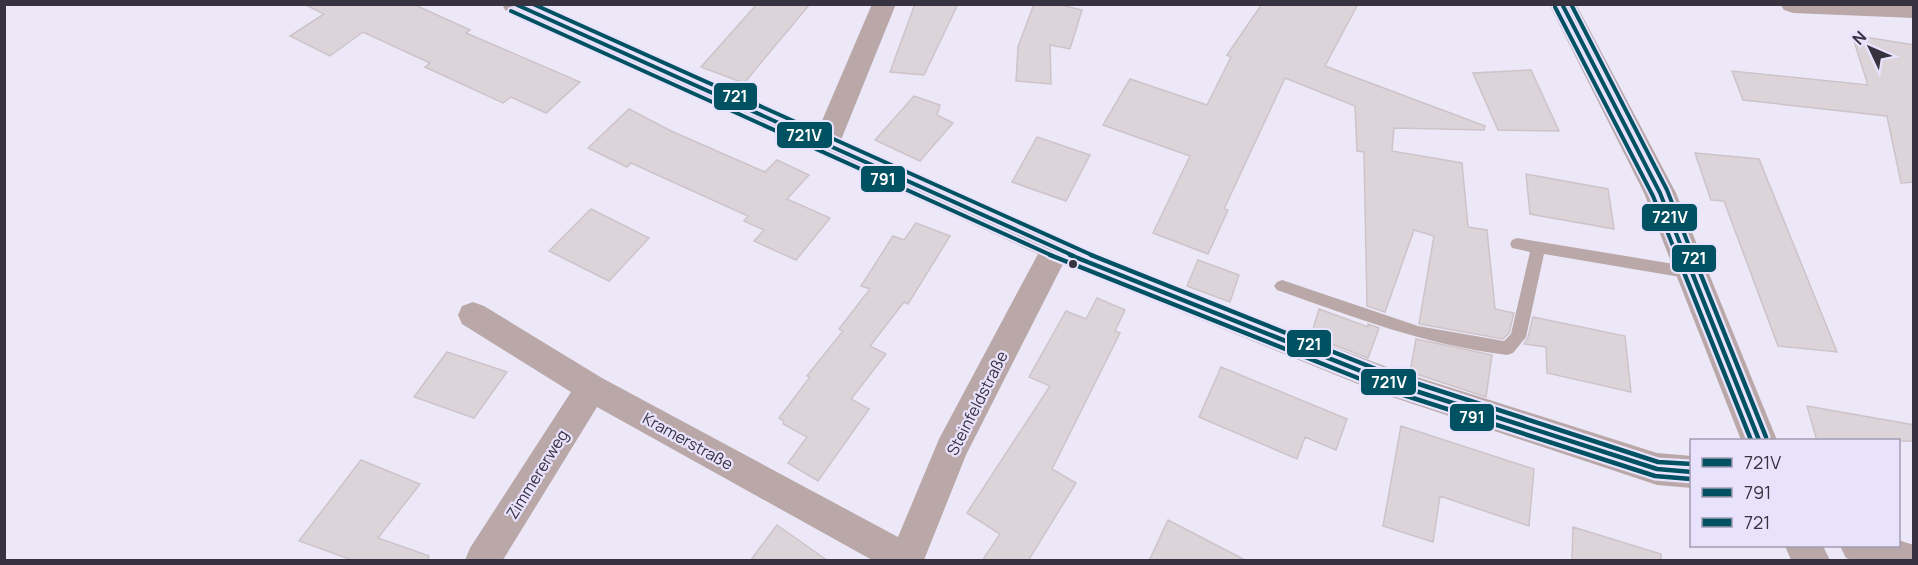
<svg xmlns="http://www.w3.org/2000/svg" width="1918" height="565" font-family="Manrope,sans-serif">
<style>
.building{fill:#ddd4da;stroke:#cdc4ca;stroke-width:1.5}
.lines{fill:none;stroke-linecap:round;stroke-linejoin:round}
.service{fill:#baa8a9;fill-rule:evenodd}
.minor{fill:#baa8a9;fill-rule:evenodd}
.tertiary{fill:#baa8a9;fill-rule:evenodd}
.bus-1-far1-casing{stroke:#e9e2fd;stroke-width:8}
.bus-1-casing{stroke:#e9e2fd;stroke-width:9}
.bus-2-far1-casing{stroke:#e9e2fd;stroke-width:8}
.bus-2-casing{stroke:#e9e2fd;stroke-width:9}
.bus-3-far1-casing{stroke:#e9e2fd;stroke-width:8}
.bus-3-casing{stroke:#e9e2fd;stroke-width:9}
.bus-1-far1{stroke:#005262;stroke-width:4}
.bus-1{stroke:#005262;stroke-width:4.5}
.bus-2-far1{stroke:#005262;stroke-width:4}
.bus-2{stroke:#005262;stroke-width:4.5}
.bus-3-far1{stroke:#005262;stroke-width:4}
.bus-3{stroke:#005262;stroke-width:4.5}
.bus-dot{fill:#36323f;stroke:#e9e2fd;stroke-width:2}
.labels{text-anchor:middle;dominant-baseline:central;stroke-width:4.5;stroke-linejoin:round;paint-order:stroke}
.street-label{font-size:16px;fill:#36323f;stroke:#e9e2fd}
.line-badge{stroke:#e9e2fd;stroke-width:2}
.badge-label{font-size:16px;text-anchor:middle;font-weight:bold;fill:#fff}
</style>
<rect width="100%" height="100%" fill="#ece8f7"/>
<!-- building -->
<path class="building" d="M304,4H413L470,30L466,33L580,82L546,113L511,97L503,103L425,67L430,63L363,32L330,56L290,36L324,14Z
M757,4H810L744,83L701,67Z
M915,4H958L924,75L890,72Z
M1034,4H1056L1082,10L1070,49L1050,45L1051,84L1016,81L1018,47Z
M1262,4H1358L1325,66L1485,126L1484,130L1394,128L1392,151L1462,163L1468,227L1487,230L1495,309L1514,313L1509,333L1503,339L1419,324L1434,236L1414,230L1385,312L1367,306L1364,152L1357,151L1355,106L1285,78L1224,209L1228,210L1208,254L1153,233L1190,156L1103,125L1130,79L1207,105L1231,57L1227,55Z
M1852,35L1914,45V182L1901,183L1887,116L1743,100L1732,71L1868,85Z
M1531,70L1559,131L1498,130L1473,73Z
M914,96L940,105L937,115L953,123L920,161L875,140Z
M629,109L671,131L765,172L777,160L809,175L787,199L830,218L796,260L754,241L764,230L744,221L748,216L631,163L627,167L588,148Z
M1037,137L1090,155L1066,201L1012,182Z
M1695,153L1759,159L1837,352L1778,346L1724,201L1711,200Z
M1526,174L1608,189L1614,229L1530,214Z
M591,209L649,238L609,281L549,251Z
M916,223L950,236L908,304L904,302L870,346L886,354L851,399L869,409L818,481L788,463L807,437L783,424L784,421L779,418L810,377L807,376L843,331L839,329L870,289L861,286L893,236L904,240Z
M1198,260L1239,275L1230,302L1187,286Z
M1097,298L1125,310L1115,331L1120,333L1052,469L1076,483L1028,561H982L1000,534L967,513L1050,386L1029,377L1066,311L1086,319Z
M1319,309L1368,327V324L1379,328L1368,358L1311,336Z
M1533,317L1625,336L1631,392L1547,373L1546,347L1524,344L1528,337Z
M1416,339L1492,355L1486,397L1410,372Z
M447,352L507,372L474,418L414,397Z
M1221,367L1347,419L1336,450L1305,437L1297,459L1199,417Z
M1807,406L1914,425V441H1817Z
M1401,426L1534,469L1529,526L1440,496L1433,542L1383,526Z
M361,460L420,484L378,538L429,556L428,561H355L299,541Z
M1168,520L1247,561H1149Z
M777,525L828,561H750Z
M1573,527L1661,554V561H1572Z"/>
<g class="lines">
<!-- service -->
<path class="service" d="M1517,238L1692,267L1697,269L1699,273L1697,277L1692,279L1544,254L1526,337L1513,353L1507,355C1422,344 1357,318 1277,290L1274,286L1277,282L1282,280L1418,326L1504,341L1511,334L1530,252L1512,248L1510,244L1512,240Z"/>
<!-- minor -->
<path class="minor" d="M502,4H537L818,130L872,4H896L841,140L1066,241L1289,330L1395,370L1657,453L1692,456V488L1657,485L1380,393L1063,264L966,455L924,560H872L597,407L503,560H465L470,548L571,392L462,324L458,315L462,306L473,302L484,306L602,378L898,537L939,439L1038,254L505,10Z
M1898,540L1914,545V560H1852L1846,558L1840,546H1898Z"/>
<!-- tertiary -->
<path class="tertiary" d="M1549,4H1576L1676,193L1777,440H1741L1644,193Z
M1780,4H1914V18L1793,13L1784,10Z
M1785,546H1823L1830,560H1791Z"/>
<!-- bus-1-far1 casing -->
<g class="bus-1-far1-casing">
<path id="bus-1-far1" d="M515,4L1074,256
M1562,4L1660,193L1685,256"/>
</g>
<!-- bus-1 casing -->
<g class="bus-1-casing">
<path id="bus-1" d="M1070,255L1391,383L1657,469L1692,472
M1685,255L1759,440"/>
</g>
<!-- bus-2-far1 casing -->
<g class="bus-2-far1-casing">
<path id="bus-2-far1" d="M1555,7L1653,196L1677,256
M511,11L1053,256"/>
</g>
<!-- bus-2 casing -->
<g class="bus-2-casing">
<path id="bus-2" d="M1050,255L1388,390L1655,476L1691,479
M1677,255L1751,440"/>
</g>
<!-- bus-3-far1 casing -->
<g class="bus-3-far1-casing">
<path id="bus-3-far1" d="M533,4L1094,256
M1571,4L1667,190L1693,256"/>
</g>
<!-- bus-3 casing -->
<g class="bus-3-casing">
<path id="bus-3" d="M1091,255L1391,375L1658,462L1692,464
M1693,255L1766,437"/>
</g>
<!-- bus-1-far1 -->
<use href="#bus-1-far1" class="bus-1-far1"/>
<!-- bus-1 -->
<use href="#bus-1" class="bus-1"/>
<!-- bus-2-far1 -->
<use href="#bus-2-far1" class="bus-2-far1"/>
<!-- bus-2 -->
<use href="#bus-2" class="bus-2"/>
<!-- bus-3-far1 -->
<use href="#bus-3-far1" class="bus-3-far1"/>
<!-- bus-3 -->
<use href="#bus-3" class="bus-3"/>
</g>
<!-- markers -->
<circle class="bus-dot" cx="1073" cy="264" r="5"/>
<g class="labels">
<!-- street labels -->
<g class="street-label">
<text transform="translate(977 403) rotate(-63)">Steinfeldstraße</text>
<text transform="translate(688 441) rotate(29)">Kramerstraße</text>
<text transform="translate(537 474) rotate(-58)">Zimmererweg</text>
</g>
</g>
<g class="line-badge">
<rect x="713" y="82" width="45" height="29" rx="6" fill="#005262"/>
<rect x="776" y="121" width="57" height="28" rx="6" fill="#005262"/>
<rect x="860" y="165" width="46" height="28" rx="6" fill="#005262"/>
<rect x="1641" y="203" width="57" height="29" rx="6" fill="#005262"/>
<rect x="1671" y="244" width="46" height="29" rx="6" fill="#005262"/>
<rect x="1286" y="329" width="46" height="29" rx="6" fill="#005262"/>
<rect x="1360" y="368" width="57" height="28" rx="6" fill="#005262"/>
<rect x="1449" y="403" width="46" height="29" rx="6" fill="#005262"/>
</g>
<g class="badge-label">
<text x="735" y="102">721</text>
<text x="804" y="141">721V</text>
<text x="883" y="185">791</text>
<text x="1670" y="223">721V</text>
<text x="1694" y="264">721</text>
<text x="1309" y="350">721</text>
<text x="1389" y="388">721V</text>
<text x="1472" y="423">791</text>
</g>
<!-- border -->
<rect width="1918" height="565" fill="none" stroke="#36323f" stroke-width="12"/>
<!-- legend -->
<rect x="1690" y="439" width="210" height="108" fill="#e9e2fd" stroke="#a19cb1" stroke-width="1.5"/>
<rect x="1702" y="458" width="30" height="9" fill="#005262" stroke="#a19cb1" stroke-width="1.5"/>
<text x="1744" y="469" font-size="18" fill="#36323f">721V</text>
<rect x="1702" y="488" width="30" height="9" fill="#005262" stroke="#a19cb1" stroke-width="1.5"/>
<text x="1744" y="499" font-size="18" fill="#36323f">791</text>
<rect x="1702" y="518" width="30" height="9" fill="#005262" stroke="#a19cb1" stroke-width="1.5"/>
<text x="1744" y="529" font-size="18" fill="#36323f">721</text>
<!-- north arrow -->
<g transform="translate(1870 48) rotate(314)" stroke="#e9e2fd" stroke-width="4.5" paint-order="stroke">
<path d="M0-4.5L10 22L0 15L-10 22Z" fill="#36323f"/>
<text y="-9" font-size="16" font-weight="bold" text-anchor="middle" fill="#36323f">N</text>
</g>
</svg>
